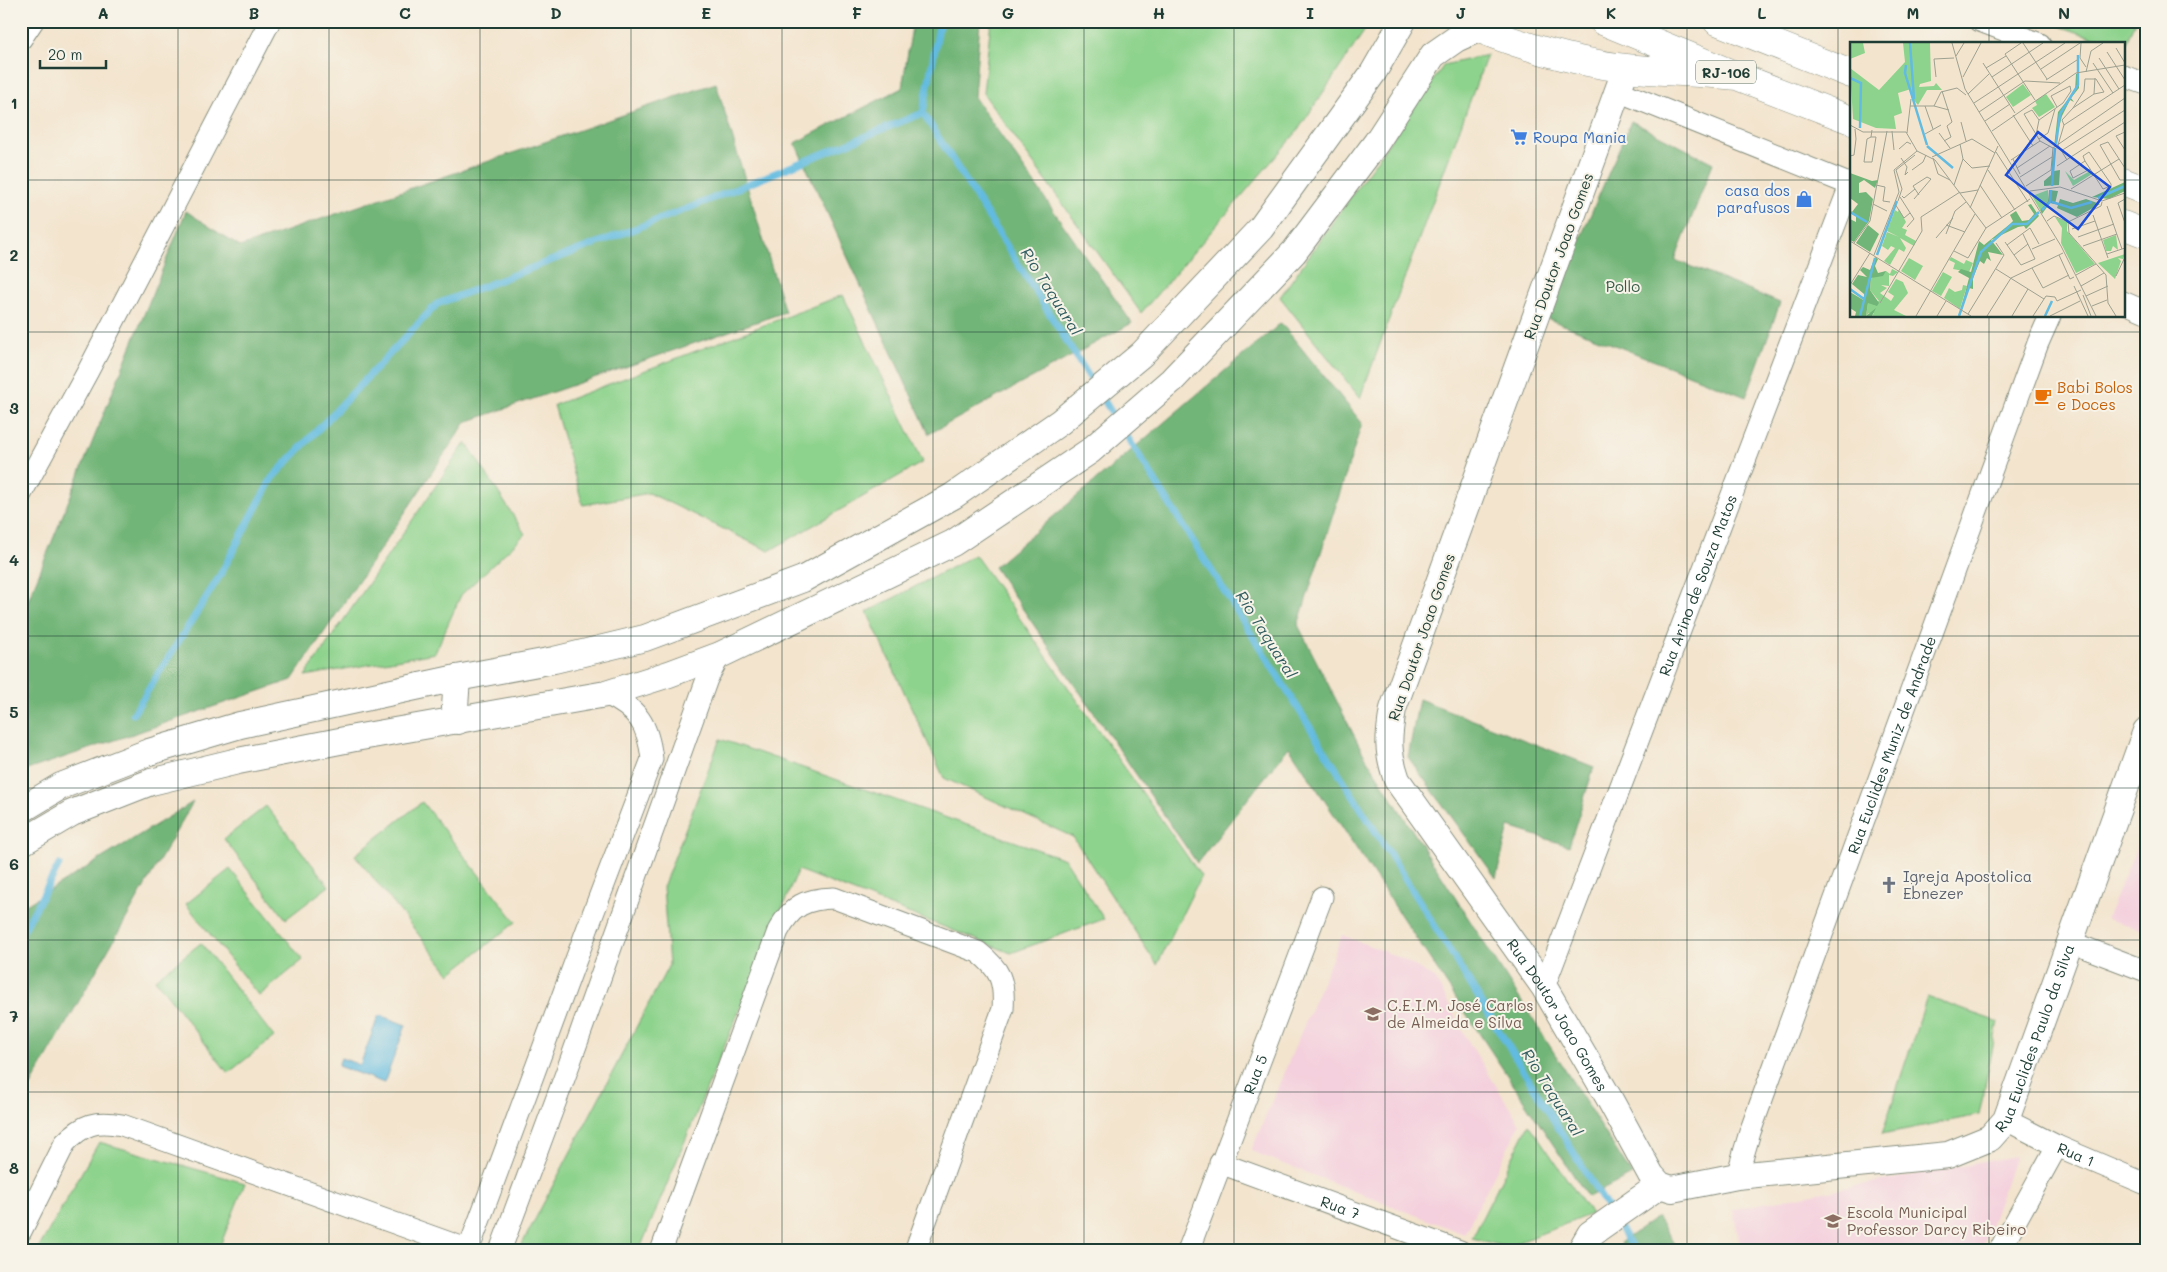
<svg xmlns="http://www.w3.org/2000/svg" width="2167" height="1272" font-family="Mali,sans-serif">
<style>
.built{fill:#f4cfdd}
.green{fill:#8ed38d;stroke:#568860}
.forest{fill:#72b578;stroke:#487956}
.water{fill:#62bbe0;stroke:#407c8a}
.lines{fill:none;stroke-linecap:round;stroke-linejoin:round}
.stream{stroke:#62bbe0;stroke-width:7}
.minor-casing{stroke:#899080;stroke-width:23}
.tertiary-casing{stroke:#899080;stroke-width:28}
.trunk-casing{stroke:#899080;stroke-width:29}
.minor{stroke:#fff;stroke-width:21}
.tertiary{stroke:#fff;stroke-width:26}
.trunk{stroke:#fff;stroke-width:28}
.grid{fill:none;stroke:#1f3d34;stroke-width:1;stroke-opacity:0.55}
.labels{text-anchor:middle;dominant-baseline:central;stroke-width:4;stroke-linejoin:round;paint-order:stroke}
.shield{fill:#f7f3e8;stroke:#60746a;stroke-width:1}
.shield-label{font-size:14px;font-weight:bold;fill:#1f3d34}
.shop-label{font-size:15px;fill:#366cbe;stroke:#f7f3e8;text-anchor:start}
.street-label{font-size:15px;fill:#1f3d34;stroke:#f7f3e8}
.park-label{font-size:15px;fill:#355b46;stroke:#f7f3e8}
.food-label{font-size:15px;fill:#c56008;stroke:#f7f3e8;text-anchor:start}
.worship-label{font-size:15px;fill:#5b616d;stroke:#f7f3e8;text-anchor:start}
.education-label{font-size:15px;fill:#785e54;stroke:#f7f3e8;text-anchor:start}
.water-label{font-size:16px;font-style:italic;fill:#305c5f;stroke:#f7f3e8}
.inset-river{fill:none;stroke:#62bbe0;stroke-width:2.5}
.inset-road{fill:none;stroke:#9ea190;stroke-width:1}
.view{fill:#1d4ed8;fill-opacity:0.15;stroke:#1d4ed8;stroke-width:2.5}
.inset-edge{fill:none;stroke:#1f3d34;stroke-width:2.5}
.neatline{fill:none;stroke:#1f3d34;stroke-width:2}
.grid-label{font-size:16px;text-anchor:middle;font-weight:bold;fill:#1f3d34}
</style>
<rect width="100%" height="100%" fill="#f7f3e8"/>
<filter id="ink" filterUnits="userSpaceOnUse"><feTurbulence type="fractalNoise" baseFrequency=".02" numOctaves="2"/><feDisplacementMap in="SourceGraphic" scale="10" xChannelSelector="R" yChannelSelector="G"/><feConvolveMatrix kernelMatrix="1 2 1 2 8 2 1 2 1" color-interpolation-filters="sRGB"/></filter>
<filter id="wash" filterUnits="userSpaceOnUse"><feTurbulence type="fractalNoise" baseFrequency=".0096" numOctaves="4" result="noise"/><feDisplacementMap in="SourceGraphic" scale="20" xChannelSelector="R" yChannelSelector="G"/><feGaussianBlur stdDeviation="1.12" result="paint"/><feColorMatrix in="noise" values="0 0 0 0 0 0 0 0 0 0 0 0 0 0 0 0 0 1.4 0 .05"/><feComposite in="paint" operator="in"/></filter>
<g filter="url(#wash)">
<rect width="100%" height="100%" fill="#f3e4cd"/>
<!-- built -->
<path class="built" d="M2146,826V930L2106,919Z
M1342,935L1401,958L1435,978L1468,1041L1520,1124L1464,1234L1251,1151Z
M2015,1156L1981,1251H1741L1733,1209Z"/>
<!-- green -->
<path class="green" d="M991,21H1371L1296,133L1141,313L983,93Z
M2045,21H2135L2124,48L2123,44H2112Z
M1487,55L1360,398L1280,297L1444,65Z
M843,295L923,462L769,551L649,493L583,505L554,405Z
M466,442L525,534L461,595L435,653L305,676Z
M975,555L1201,876L1157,965L1073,837L944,778L867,612Z
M720,739L1065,859L1104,919L1011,953L798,870L639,1251H535L521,1246L669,965L663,887Z
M422,802L516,922L450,974L355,855Z
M266,806L329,886L286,919L224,839Z
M230,869L303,960L259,996L186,904Z
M201,943L274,1037L228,1073L155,979Z
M1927,997L1998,1022L1979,1115L1882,1134Z
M1529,1124L1591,1214L1507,1247L1472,1238Z
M99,1142L245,1183L218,1251H37Z"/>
<!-- forest -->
<path class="forest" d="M913,21H980L974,97L1132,323L929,434L795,143L902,88Z
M716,83L785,312L466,422L292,680L21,772V618L186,211L240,247Z
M1631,121L1713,163L1675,260L1780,303L1746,397L1546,318Z
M1281,323L1362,423L1298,625L1363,753L1632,1175L1588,1197L1289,747L1197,863L994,567Z
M1419,699L1594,767L1569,846L1509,827L1496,878L1408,757Z
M193,802L40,1069L21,1104V908Z
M1657,1217L1680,1251H1625L1620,1243Z"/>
<!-- water -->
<path class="water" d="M379,1015L406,1025L384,1083L338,1066L341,1058L360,1065Z"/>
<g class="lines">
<!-- stream -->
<path class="stream" d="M940,21L923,113L1117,421
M1123,430L1423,907L1634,1251
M133,714L219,577L272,478L437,304L684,210L923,113
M21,935L59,865"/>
</g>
</g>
<g filter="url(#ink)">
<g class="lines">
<!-- minor casing -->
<g class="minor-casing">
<g id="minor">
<path d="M1980,21L2040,44"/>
<path d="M21,39L33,21"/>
<path d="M2123,76L2146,84"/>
<path d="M1618,91L1851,185"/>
<path d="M2123,302L2146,312"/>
<path d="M21,494L88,371L270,21"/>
<path d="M2070,942L2146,971"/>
<path id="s1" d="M1544,987L1851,183"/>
<path id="s2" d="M2006,1120L2057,1146L2146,1184"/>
<path id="s3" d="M1220,1163L1460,1251"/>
<path id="s4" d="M1737,1176L1750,1132L2038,343L2050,316"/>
<path d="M21,1231L65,1143C83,1124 96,1120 122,1125L472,1251"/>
<path d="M468,1251L591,919L652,759C648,724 638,709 606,694"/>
<path d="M500,1251L565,1076L707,679L720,655"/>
<path d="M661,1251L778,931C792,905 805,899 834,898L978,952C1000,969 1005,981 1003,1009L915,1251"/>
<path id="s5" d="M1188,1251L1322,897"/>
<path d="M1999,1251L2057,1146"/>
</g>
</g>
<!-- tertiary casing -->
<g class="tertiary-casing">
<g id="tertiary">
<path id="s6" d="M1626,68L1393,709C1388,739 1387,751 1397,780L1544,987L1609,1098L1651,1175L1660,1185L1672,1189L1737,1176L1948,1155L1990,1138L2006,1120L2146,731"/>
<path d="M457,678L455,707L458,721"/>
<path d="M21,810L61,786L149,752L240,725L457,678L554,660L645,638L803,579L953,496L1060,422L1142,354L1261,228L1373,73L1403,21"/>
<path d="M21,843L72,813L151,782L238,761L355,738L606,694L669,674L720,655L953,543L1090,451L1172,380L1294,252L1376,143L1433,55L1456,39L1478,29"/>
<path d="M1580,1251L1590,1234L1660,1185"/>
</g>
</g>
<!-- trunk casing -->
<g class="trunk-casing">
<path id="trunk" d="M1461,21C1507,42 1576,63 1626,68C1663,72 1700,72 1737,76
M1603,21L1737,76L1851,120
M1717,21L1851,74
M2123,182L2146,191
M2123,225L2146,234"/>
</g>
<!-- minor -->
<use href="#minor" class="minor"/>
<!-- tertiary -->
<use href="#tertiary" class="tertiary"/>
<!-- trunk -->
<use href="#trunk" class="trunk"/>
</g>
</g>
<!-- grid -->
<path class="grid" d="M178,21V1251M329,21V1251M480,21V1251M631,21V1251M782,21V1251M933,21V1251M1084,21V1251M1234,21V1251M1385,21V1251M1536,21V1251M1687,21V1251M1838,21V1251M1989,21V44M21,180H1851M2123,180H2146M1989,316V1251M21,332H2146M21,484H2146M21,636H2146M21,788H2146M21,940H2146M21,1092H2146"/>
<!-- icons -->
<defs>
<g id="supermarket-bare" transform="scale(1.35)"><path d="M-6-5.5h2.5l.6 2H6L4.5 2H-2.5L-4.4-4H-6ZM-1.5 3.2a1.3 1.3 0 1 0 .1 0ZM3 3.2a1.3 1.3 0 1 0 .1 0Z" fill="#3f7fe0" stroke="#f7f3e8" stroke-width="2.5" paint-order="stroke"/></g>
<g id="shop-bare" transform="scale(1.35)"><path d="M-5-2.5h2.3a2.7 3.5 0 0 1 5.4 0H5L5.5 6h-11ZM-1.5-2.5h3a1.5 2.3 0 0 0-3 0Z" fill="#3f7fe0" stroke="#f7f3e8" stroke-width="2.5" paint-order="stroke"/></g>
<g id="cafe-bare" transform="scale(1.35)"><path d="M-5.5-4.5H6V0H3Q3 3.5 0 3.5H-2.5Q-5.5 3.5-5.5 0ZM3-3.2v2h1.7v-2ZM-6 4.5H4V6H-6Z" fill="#e8710a" stroke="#f7f3e8" stroke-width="2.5" paint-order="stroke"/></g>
<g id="church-bare" transform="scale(1.35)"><path d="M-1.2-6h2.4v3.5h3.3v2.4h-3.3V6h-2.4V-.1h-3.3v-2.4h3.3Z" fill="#6b7280" stroke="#f7f3e8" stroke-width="2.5" paint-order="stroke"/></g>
<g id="school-bare" transform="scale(1.35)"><path d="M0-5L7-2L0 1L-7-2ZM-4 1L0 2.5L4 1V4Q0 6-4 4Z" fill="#8d6e63" stroke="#f7f3e8" stroke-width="2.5" paint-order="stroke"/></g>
</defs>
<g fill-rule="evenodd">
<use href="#supermarket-bare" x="1519" y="137"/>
<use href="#shop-bare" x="1804" y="199"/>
<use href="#cafe-bare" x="2043" y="396"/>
<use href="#church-bare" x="1889" y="885"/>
<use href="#school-bare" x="1373" y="1014"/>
<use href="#school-bare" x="1833" y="1221"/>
</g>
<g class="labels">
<!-- shield labels -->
<rect class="shield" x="1696" y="60.5" width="60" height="23" rx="4"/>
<g class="shield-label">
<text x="1726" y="72">RJ-106</text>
</g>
<!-- shop labels -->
<g class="shop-label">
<text x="1533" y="137">Roupa Mania</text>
<text x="1790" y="190" text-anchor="end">casa dos<tspan x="1790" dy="17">parafusos</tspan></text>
</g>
<!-- street labels -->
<g class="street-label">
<text transform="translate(1558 256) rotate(-70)">Rua Doutor Joao Gomes</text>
<text stroke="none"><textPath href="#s1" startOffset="430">Rua Arino de Souza Matos</textPath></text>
<text transform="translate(1421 637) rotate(-71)">Rua Doutor Joao Gomes</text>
<text stroke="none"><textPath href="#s4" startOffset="458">Rua Euclides Muniz de Andrade</textPath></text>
<text stroke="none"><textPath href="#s6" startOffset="1039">Rua Doutor Joao Gomes</textPath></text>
<text stroke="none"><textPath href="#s6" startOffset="1685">Rua Euclides Paulo da Silva</textPath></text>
<text stroke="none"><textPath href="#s5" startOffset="189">Rua 5</textPath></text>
<text stroke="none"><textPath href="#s2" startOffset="78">Rua 1</textPath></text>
<text stroke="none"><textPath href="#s3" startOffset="128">Rua 7</textPath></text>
</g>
<!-- park labels -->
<g class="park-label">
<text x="1623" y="286">Pollo</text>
</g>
<!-- food labels -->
<g class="food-label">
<text x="2057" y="387">Babi Bolos<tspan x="2057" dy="17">e Doces</tspan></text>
</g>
<!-- worship labels -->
<g class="worship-label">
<text x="1903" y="876">Igreja Apostolica<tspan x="1903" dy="17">Ebnezer</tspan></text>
</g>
<!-- education labels -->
<g class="education-label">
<text x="1387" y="1005">C.E.I.M. José Carlos<tspan x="1387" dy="17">de Almeida e Silva</tspan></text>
<text x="1847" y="1212">Escola Municipal<tspan x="1847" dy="17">Professor Darcy Ribeiro</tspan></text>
</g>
<!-- water labels -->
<g class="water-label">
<text transform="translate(1052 291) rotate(58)">Rio Taquaral</text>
<text transform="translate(1267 634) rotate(58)">Rio Taquaral</text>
<text transform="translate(1553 1092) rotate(58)">Rio Taquaral</text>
</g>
</g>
<!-- overview -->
<g transform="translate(1850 42)">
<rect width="275" height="275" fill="#f3e4cd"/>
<path d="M0,1H13L15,11L0,17ZM53,1H80L81,39L70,42L69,45L84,44L86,41L92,48H77L68,63L61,55V47L48,51L52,71L44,74L46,87L26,86L3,77L0,26L29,48L55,20ZM173,42L181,53L163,65L156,55ZM196,52L205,65L189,75L182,66L187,63L185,59ZM215,129L224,138L240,129L242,132L223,144ZM198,148V159L190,168L182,154ZM49,167L56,180L52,186L57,188L55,193L66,199L64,204L50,196L56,206L54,210L49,207L40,223L34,219L45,206L41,204L38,208L32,204L37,190L49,195L37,189L45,168L48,170ZM205,175L217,180V189L245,222L226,231L211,201L212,186ZM266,193L268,208L263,204L261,209H256L253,198ZM275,212L273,217L268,216L271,219L265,237L248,221ZM101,215L114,222L116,218L123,221L119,230L103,227L105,221L99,218ZM59,216L73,224L65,238L51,229ZM42,227L48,230L43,234L39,233V244L31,243L37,246L30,251L41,259L44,254L38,250L46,237L53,240L58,251L44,268L56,274H22L24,271H19L16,274L18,261L29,259L20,248L21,236L36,229L40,232ZM93,230L102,235L91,254L82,249ZM113,243L117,244L110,267L94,256L99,246L105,250L112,248Z" fill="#8ed38d"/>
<path d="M226,32H229V46L221,56L224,60L220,58L212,74L204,105L208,70L225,49ZM203,107L204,129L210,128L209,143L194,144V139L201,133ZM0,131L22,139L28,138L25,146L14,138L9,141V151L16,150L23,157L19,179L4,200L0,198V177L6,180V173L2,170L8,162L0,156ZM275,140V149L259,157L242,155ZM199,148L208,149L205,162L200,161L192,172L190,168L198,159ZM210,157L223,161L236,157L250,162L227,175L207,166ZM181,162L189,174L176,187L174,184L168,185L141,198L153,213L138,210L141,219L137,216L134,222L130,219L123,236V247L119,246L111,267L119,236L108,230L111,227L121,230L129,199L134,203L160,182L163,179L160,173L166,169L172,179L179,178L184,172L178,163ZM18,183L29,192L20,210L6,201ZM25,215L28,217L25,224L28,231L36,229L33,234L21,236L20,248L29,261L27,264L18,261L16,274L26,266L22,274H5L6,270L0,266V250L15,259L14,252L2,242L8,233L17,235L10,228L13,225L20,228Z" fill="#72b578"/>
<path class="inset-river" d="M60,1L64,57M56,23L55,31L77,103M0,36L11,41L10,86M206,102L210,72L228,43V13M77,104L103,126M202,144L205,106M248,156L275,144M202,160L221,166L242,160M192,168L200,160L201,148M0,170L17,180M35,191L47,159M27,213L35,191M0,247L14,257M10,274L25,216M109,274L131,210L162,182H177L189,170M195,274L202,259"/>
<path class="inset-road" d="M102,1L115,47L211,204L246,274M171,1L155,12L185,58M173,1L197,37M231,1L230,16L236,25M266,6L275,21M257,10L275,38M106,14L114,1M249,16L269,47M133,21L165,71M243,21L263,51M136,26L156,14M191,27L230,1M236,30L241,9L253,1M86,35L84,17L104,16M113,35L131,1M142,35L193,1M196,38L227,18M92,49L102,80L97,84L101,95L94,99M118,52L139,32M244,52L245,36M124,61L215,1M60,64H84L99,68M75,64L83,87M84,64L91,50L107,46L116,53M129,70L175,39L210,41M163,73L183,104M189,78L182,68L174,72L190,99M135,79L160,62M111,80L116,99M0,83L13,90H56L67,109L85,118L136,186M214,83L212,78L223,66L244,52L254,50L246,37H235L234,49L223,66M42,89L44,108M142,89L226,31L275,23M275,90L266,94L275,108M57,91L61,57M89,91L100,106M75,92L91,83M186,93L189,78L213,61L221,49L220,44L201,54L207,65M21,95H26L22,120H14L17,97L21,95L22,88M189,97L198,91L205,67M110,102L113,117L122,126L140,124M203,106L275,56M49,107L57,100L61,102M211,109L275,68M146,110L178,160M239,110L261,142V144L253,147L235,119L233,114ZM0,114L4,113L6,97L5,87M82,115L122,97L145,111M51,116L57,125L55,133L58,130M83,116L88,132L100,138M163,117L170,132M161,118L190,99L203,106M217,118L208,103L214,83L275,43M235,119L220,129L223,136L240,127M207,124L275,80M167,126L200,104M275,126L258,100L250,103L270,138H275M62,128L73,120L76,113M138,128L165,168M170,135L202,115M26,143L35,145L33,159L40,160M104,143L113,117M130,143L152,176M176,144L201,128L203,106M221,147L269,117M180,149L210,145L252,159L275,151M110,151L128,148M69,153L63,144L77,135L81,137M52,154L54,156L65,147M50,155L64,177L57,185M64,157L81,137M275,157L268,161L275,181M48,159L52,147L46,128L65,113M23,162L37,169M45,162L54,176L60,171M257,164L272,207M120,166L148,104M243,173L258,216M197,179L204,174L218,180L219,191L256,233L258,261L266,274M218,180L251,164L252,160M96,183L115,190M222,187L245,179M96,192L105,169L116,160M228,195L264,182M86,196L103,176M0,199L121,274M155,200L171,223L185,217L173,192M4,201L20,179L37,89M157,203L180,186L189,202M233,204L267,192M182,207L205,197M104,209L118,216L136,186L180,157M257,212L275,206M24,213L49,150L44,128L67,109M164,213L178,202M209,213L220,237L224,235M182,226L193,246L219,233M146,227L194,257M226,233L246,222M266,234L275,215M0,243L20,211M224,244L238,274M231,244L254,231M233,253L241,274M236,254L258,244M207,259L231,248M30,261L72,189L71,175L110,150M242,264L257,258M118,272L154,213L146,201M66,274L125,172M87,274L96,259M137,274L161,236L213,211M162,274L178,247M183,274L196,254L205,255L207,259M200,274L230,259"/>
<path class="view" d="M188,90L260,145L228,187L156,133Z"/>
<rect width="275" height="275" class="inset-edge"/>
</g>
<!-- margin -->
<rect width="2167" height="1272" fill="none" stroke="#f7f3e8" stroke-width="55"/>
<!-- scale -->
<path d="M40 60v8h66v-8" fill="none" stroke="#1f3d34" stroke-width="2.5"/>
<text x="48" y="60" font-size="15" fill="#1f3d34" stroke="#f7f3e8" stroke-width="4" paint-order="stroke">20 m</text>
<rect x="28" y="28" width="2112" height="1216" class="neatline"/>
<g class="grid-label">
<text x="103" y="19">A</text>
<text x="254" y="19">B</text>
<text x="405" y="19">C</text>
<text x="556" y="19">D</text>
<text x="706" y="19">E</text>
<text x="857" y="19">F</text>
<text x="1008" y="19">G</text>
<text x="1159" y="19">H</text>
<text x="1310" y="19">I</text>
<text x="1461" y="19">J</text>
<text x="1611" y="19">K</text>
<text x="1762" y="19">L</text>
<text x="1913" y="19">M</text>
<text x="2064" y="19">N</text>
<text x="14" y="109">1</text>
<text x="14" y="261">2</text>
<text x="14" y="414">3</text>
<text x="14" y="566">4</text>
<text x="14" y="718">5</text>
<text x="14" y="870">6</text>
<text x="14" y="1022">7</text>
<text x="14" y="1174">8</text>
</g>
</svg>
